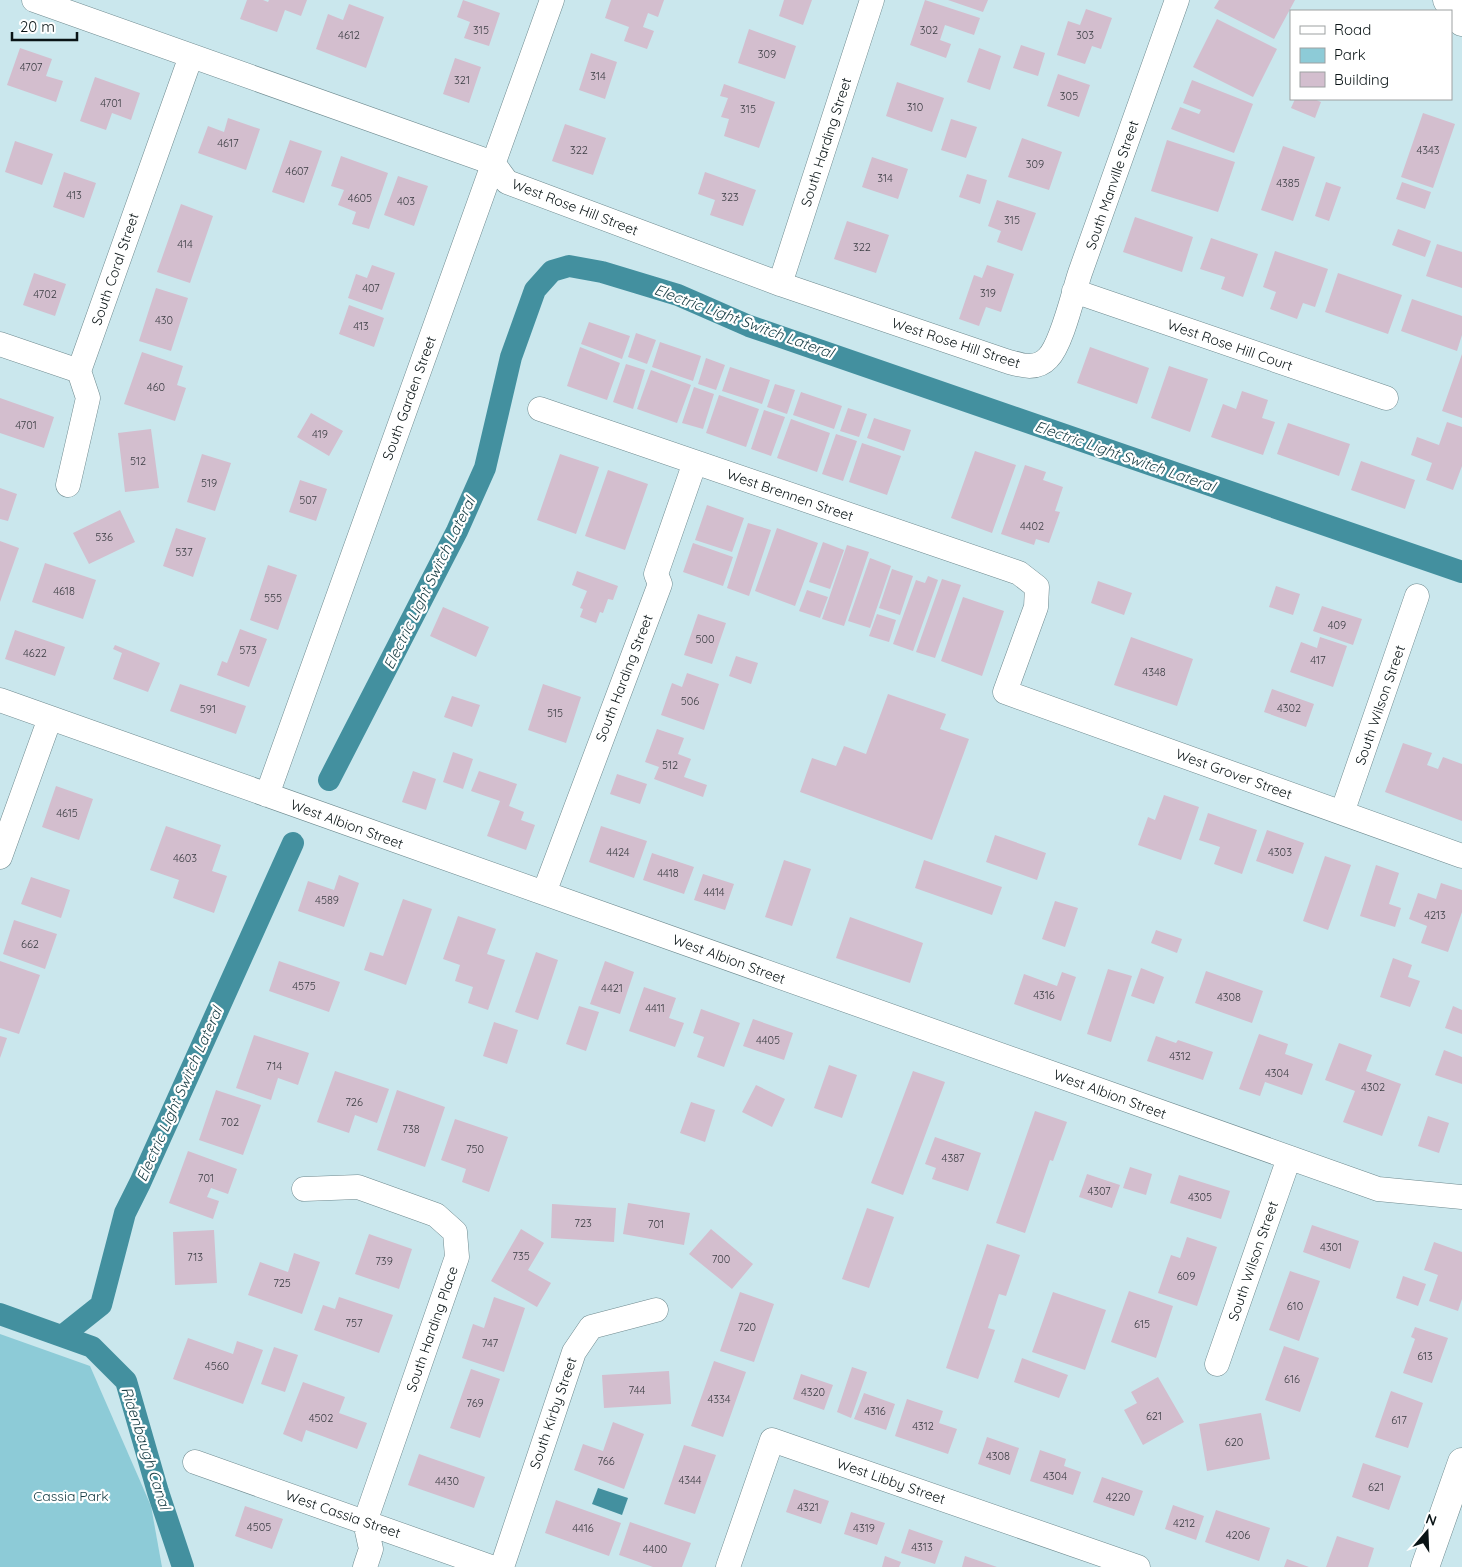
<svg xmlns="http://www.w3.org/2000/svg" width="1462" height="1567" font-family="Quicksand,sans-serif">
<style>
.green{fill:#8dcbd7}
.water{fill:#43909f}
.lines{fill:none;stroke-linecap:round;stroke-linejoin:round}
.canal{stroke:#43909f;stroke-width:22}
.building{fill:#d3bece}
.minor-casing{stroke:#6f8a8f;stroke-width:25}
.tertiary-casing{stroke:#6f8a8f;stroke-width:29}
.minor{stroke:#fff;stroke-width:24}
.tertiary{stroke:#fff;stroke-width:28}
.labels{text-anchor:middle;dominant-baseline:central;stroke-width:4.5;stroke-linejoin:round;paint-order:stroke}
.number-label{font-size:11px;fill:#3c3e44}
.street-label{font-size:14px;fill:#0a1416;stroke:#fff}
.park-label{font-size:14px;fill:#143a41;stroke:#fff}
.water-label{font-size:15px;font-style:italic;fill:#193e45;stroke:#fff}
</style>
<rect width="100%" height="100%" fill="#cae7ed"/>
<!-- green -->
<path class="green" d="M0,1334L90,1366L151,1506L162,1567H0Z"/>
<!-- water -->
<path class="water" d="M598,1488L628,1498L622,1515L592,1504Z"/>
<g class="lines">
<!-- canal -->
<path class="canal" d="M329,780L457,531L485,468L511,357L535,290L552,271L569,266L602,272L678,295L749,326L1462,572
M0,1314L92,1347L126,1381L158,1492L183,1567
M62,1336L101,1305L125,1213L140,1183L293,843"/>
</g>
<!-- building -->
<path class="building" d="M247,0H263L268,2L269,0H307L301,16L285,10L277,32L240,19Z
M463,0L500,13L489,46L464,38L470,22L457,17Z
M611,0H664L658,17L648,13L643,27L654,31L647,49L624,41L629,27L605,18Z
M784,0H812L803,25L779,16Z
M925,0L980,18L974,35L945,25L940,40L951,44L946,58L910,45Z
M948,0H988L983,12Z
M1219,0H1295L1274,39L1214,8Z
M349,4L384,17L366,68L316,49L328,14L343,20Z
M1086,9L1112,18L1101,49L1092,46L1085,64L1057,55L1068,21L1080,25Z
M1217,19L1277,49L1253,97L1193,67Z
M749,29L796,46L785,79L738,63Z
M1021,45L1045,53L1038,76L1013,68Z
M20,48L52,59L46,76L63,81L56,102L7,85Z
M979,48L1001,56L990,90L967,82Z
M591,53L617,62L605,99L579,90Z
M455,58L481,67L469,103L443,94Z
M1058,74L1090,85L1079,117L1047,106Z
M95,77L140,93L131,120L112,113L106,130L80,121Z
M1192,80L1253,104L1234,153L1171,129L1180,107L1199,114L1201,110L1183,103Z
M897,82L944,98L932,132L886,116Z
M724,84L775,102L759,148L724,136L729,119L721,117L728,98L720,96Z
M1295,99H1314L1321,102L1315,118L1291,108Z
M1423,113L1455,124L1433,188L1401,177Z
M228,118L260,129L246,170L198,153L208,126L224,132Z
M951,119L977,127L966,158L941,150Z
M565,124L606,138L593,175L552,161Z
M1022,138L1062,152L1049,190L1008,177Z
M290,140L322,151L304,203L272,192Z
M1167,140L1235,162L1218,212L1151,191Z
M15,141L53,154L42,185L5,172Z
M1283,146L1315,157L1293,221L1261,210Z
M341,156L388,173L369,229L352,224L356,212L338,205L344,190L331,186Z
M872,157L908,169L898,199L862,187Z
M64,172L96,183L84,218L53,207Z
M705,172L756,190L743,226L710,215L715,200L698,194Z
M967,174L987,180L980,204L959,197Z
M398,176L428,186L414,226L384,215Z
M1326,182L1341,187L1329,221L1315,216Z
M1402,182L1431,192L1425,209L1396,199Z
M997,200L1036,213L1022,251L997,242L1001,231L988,226Z
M181,204L213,216L190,283L157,272Z
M1135,217L1193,237L1182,272L1123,252Z
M847,221L889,235L876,273L834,259Z
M1398,229L1431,241L1425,257L1392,245Z
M1211,238L1258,254L1243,297L1221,289L1225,277L1200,269Z
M1437,244L1462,252V288L1426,276Z
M1275,251L1328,269L1315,307L1303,303L1297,319L1270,309L1276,292L1263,287Z
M372,265L395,273L382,310L348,298L356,274L367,278Z
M987,265L1014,274L1001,312L986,307L979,326L959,319L974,275L982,278Z
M34,273L66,284L55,316L23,305Z
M1338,273L1402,295L1388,334L1325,312Z
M156,288L188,298L171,351L139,341Z
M1412,299L1462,316V335L1457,351L1401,331Z
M349,305L384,318L374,347L339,334Z
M589,322L630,336L622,359L581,344Z
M636,333L656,340L647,364L628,357Z
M660,342L701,356L693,381L652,367Z
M580,347L620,363L607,400L567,386Z
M1090,347L1149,368L1137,404L1077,383Z
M142,352L183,366L177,385L186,388L175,421L124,404Z
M1462,354V418L1442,411Z
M706,358L725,365L716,390L698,384Z
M626,364L645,370L633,409L613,402Z
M1169,366L1208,379L1190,432L1151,418Z
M730,367L770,380L762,404L722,391Z
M651,370L691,385L677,423L637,409Z
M775,384L795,390L787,414L767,407Z
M694,387L714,394L703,429L682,423Z
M1242,391L1268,400L1262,418L1275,422L1263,455L1211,437L1223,404L1236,409Z
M801,392L842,406L834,429L793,415Z
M719,395L759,409L746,447L706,433Z
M0,398L54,417L44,448L0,433Z
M848,408L867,414L859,437L840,431Z
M764,410L785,417L771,456L751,449Z
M311,413L343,431L329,456L297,437Z
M874,418L911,430L904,451L867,438Z
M791,419L830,433L817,472L777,458Z
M1447,422L1462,427V466L1453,490L1426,480L1432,463L1411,455L1417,437L1439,445Z
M1288,423L1350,444L1339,476L1277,454Z
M151,429L159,488L125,492L118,433Z
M836,434L857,441L843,481L822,474Z
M862,443L901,456L887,495L849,482Z
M975,451L1016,465L992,533L951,518Z
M202,454L231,463L215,511L187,502Z
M560,454L599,467L576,534L537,520Z
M1361,461L1415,480L1405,509L1351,490Z
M1025,465L1046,472L1043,480L1063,487L1055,511L1060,512L1049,543L1036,539L1034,545L1001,534Z
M608,470L648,484L625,550L585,536Z
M300,480L327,489L316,521L289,512Z
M0,488L17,494L8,521L0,519Z
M707,505L744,518L732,552L695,540Z
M120,510L135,542L89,564L73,533Z
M748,523L771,530L749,596L727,588Z
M176,528L206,538L193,577L163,566Z
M777,528L818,543L795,606L755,591Z
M0,541L19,548L0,602Z
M823,542L844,550L830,589L809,582Z
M693,543L733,557L723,586L683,572Z
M847,545L869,552L844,626L822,619Z
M870,558L891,566L870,628L848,621Z
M45,563L96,580L83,619L32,602Z
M268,565L297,575L278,630L250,620Z
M892,569L913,576L900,615L879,608Z
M577,571L618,586L613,600L608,599L603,613L600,612L596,623L580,617L583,609L580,608L587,591L572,585Z
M928,576L938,580L913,651L893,644L916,580L925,583Z
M942,579L961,585L935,658L916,652Z
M1098,581L1132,593L1124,615L1091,603Z
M1276,586L1300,594L1293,615L1269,607Z
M807,590L828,597L820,618L799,611Z
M963,597L1004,611L982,676L941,661Z
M1322,606L1362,619L1353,645L1313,631Z
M443,607L489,627L476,657L430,636Z
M698,614L726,623L712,664L684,655Z
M877,614L896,620L889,642L869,636Z
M240,629L267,639L249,687L217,675L222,661L227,663Z
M15,630L65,647L55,676L5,659Z
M1131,637L1193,659L1177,706L1114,685Z
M1320,637L1347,646L1333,687L1290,672L1301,642L1317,648Z
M115,645L160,663L148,692L113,679L122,653L113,649Z
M736,656L758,663L751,684L729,676Z
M687,673L719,684L704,730L661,715L672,683L682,687Z
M180,684L246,706L236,734L170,711Z
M543,684L581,697L566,743L528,730Z
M1272,689L1314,704L1306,727L1264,712Z
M888,694L946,714L940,729L969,739L932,840L800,792L812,758L836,766L844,746L866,754Z
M452,696L480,705L472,727L444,717Z
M657,729L684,738L678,754L691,759L684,777L707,785L703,797L654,779L659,767L645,762Z
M1403,743L1432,753L1427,765L1438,769L1443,757L1462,764V821L1385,792Z
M453,752L473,759L463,789L443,782Z
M413,771L436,779L426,810L402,802Z
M479,771L517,784L509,806L524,812L521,820L535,825L526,850L487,836L500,801L471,791Z
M617,774L647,784L640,804L610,794Z
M56,786L93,799L79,840L42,827Z
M1164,795L1199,807L1181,860L1138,845L1148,817L1155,820Z
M1208,813L1257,830L1242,874L1214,864L1220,847L1199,840Z
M166,826L221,845L212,871L227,876L214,913L173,898L179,880L150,870Z
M601,826L647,841L634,878L589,862Z
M1267,830L1304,843L1293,874L1256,861Z
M995,835L1046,853L1037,880L986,862Z
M652,853L694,867L684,894L643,880Z
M1325,856L1351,865L1328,930L1303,921Z
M784,860L811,869L792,926L765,917Z
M924,860L1002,887L992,915L915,888Z
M1376,865L1399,873L1389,904L1401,908L1395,927L1360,916Z
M703,874L734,884L725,910L694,900Z
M339,875L359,883L344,927L298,911L308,881L334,890Z
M31,877L70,890L61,918L21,904Z
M1441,883L1462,890V912L1448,952L1421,943L1427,926L1409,919L1418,893L1436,899Z
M403,899L432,909L406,985L364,970L370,952L383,956Z
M1055,901L1078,908L1065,947L1042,939Z
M458,916L496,929L487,954L505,960L488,1010L468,1003L473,987L455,981L460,965L443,959Z
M850,917L923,943L910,983L836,958Z
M14,920L57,934L45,969L3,954Z
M1156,930L1182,939L1177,953L1151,943Z
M536,952L558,960L538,1020L515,1012Z
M1393,958L1412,965L1408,977L1420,981L1410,1007L1380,997Z
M0,961L40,975L19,1034L0,1028Z
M279,961L340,982L329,1012L269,991Z
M605,961L634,972L620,1014L590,1004Z
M1141,968L1164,977L1154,1004L1131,996Z
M1108,969L1132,976L1111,1042L1087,1034Z
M1206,971L1263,991L1252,1023L1195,1003Z
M1062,972L1076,977L1061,1021L1014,1004L1024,974L1057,986Z
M644,987L676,998L669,1018L684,1023L675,1047L629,1031Z
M579,1006L599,1012L586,1051L566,1044Z
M1453,1006L1462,1010V1034L1445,1028Z
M701,1009L740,1023L724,1067L697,1057L704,1037L693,1033Z
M753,1019L793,1033L784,1060L743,1046Z
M494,1022L518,1030L507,1064L483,1056Z
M1259,1034L1288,1044L1285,1054L1313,1064L1302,1095L1265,1082L1260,1096L1239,1089Z
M254,1035L309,1053L298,1085L278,1078L271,1100L236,1088Z
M0,1036L7,1038L0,1058Z
M1156,1036L1176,1043L1178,1040L1213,1052L1203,1080L1147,1061Z
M1339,1043L1372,1055L1366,1071L1401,1084L1382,1136L1343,1122L1355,1091L1325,1080Z
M1444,1050L1462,1057V1084L1435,1075Z
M829,1065L857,1075L842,1118L814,1108Z
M335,1071L389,1089L377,1123L355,1115L349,1133L317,1122Z
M913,1071L945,1082L903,1195L871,1183Z
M756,1085L785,1099L772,1127L742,1112Z
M216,1090L261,1105L243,1155L199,1140Z
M397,1090L445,1107L425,1167L377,1150Z
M691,1102L715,1110L705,1142L680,1133Z
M1035,1111L1067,1122L1053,1161L1050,1160L1025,1233L996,1223Z
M1428,1116L1449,1123L1439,1153L1418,1146Z
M455,1119L508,1137L489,1192L462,1182L466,1169L441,1160Z
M935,1137L981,1153L968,1191L932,1179L936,1168L925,1164Z
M188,1151L237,1169L228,1194L211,1188L207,1197L219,1201L213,1219L169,1203Z
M1130,1167L1152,1174L1146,1195L1123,1188Z
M1087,1174L1120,1185L1112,1208L1079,1197Z
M1179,1175L1230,1191L1221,1219L1170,1203Z
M628,1203L690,1213L684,1245L623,1234Z
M552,1204L616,1208L614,1242L551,1238Z
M867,1208L894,1217L869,1288L842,1279Z
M1312,1225L1359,1241L1350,1269L1303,1252Z
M521,1229L544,1243L528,1270L551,1283L537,1307L491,1281Z
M711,1229L753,1264L732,1289L689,1254Z
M214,1230L217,1283L175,1285L173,1232Z
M369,1234L412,1249L399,1289L355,1274Z
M1187,1237L1217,1247L1197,1306L1158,1293L1171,1255L1180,1258Z
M1434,1242L1462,1252V1299L1458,1311L1429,1301L1438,1275L1424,1270Z
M987,1244L1020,1255L1006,1296L999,1294L988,1328L995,1330L978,1379L946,1368Z
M294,1253L320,1262L302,1314L248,1295L260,1262L288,1272Z
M1290,1271L1320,1281L1299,1341L1269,1330Z
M1403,1276L1426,1284L1418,1306L1396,1298Z
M1129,1291L1173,1306L1156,1358L1111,1342Z
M740,1292L774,1304L754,1362L720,1351Z
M1053,1292L1106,1310L1085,1370L1032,1352Z
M339,1297L393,1315L379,1353L314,1330L323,1305L335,1309Z
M494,1297L525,1308L504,1372L462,1358L473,1324L484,1328Z
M1415,1327L1448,1338L1432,1383L1403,1373L1415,1339L1411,1337Z
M188,1338L233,1354L237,1341L263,1350L243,1404L173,1379Z
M1284,1346L1319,1358L1300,1412L1265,1400Z
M274,1347L298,1355L285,1392L261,1384Z
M1022,1358L1068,1375L1059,1398L1014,1382Z
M714,1361L746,1372L723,1437L691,1426Z
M852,1367L867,1372L851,1418L837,1412Z
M471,1369L500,1379L480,1438L450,1428Z
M669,1371L671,1404L604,1408L602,1375Z
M801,1374L833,1385L824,1410L793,1399Z
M1158,1377L1184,1422L1143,1445L1124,1410L1137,1403L1131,1392Z
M303,1382L345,1397L339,1413L367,1423L357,1449L306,1430L302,1442L283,1434Z
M1391,1391L1423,1403L1408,1448L1375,1437Z
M864,1393L895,1404L886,1430L854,1419Z
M907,1399L943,1411L939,1423L957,1429L948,1454L895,1436Z
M1261,1413L1270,1459L1207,1471L1199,1424Z
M613,1422L644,1434L624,1489L574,1470L583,1444L603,1451Z
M987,1437L1019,1448L1010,1475L978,1464Z
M684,1445L716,1455L695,1514L664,1504Z
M1040,1450L1066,1459L1064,1466L1081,1472L1073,1495L1030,1481Z
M419,1454L485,1477L474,1508L408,1485Z
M1363,1463L1401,1476L1389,1510L1352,1497Z
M1102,1477L1143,1491L1134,1516L1093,1502Z
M794,1489L829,1501L821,1524L786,1512Z
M556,1500L621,1523L609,1556L545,1533Z
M1173,1505L1204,1516L1196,1540L1165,1529Z
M245,1506L283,1519L272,1549L235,1536Z
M1216,1510L1270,1528L1259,1561L1205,1542Z
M851,1512L885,1523L877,1545L844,1534Z
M630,1522L691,1543L682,1567H653L619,1555Z
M909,1529L943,1541L935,1564L901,1553Z
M1337,1536L1374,1548L1368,1567H1326Z
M885,1556L901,1562L899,1567H882Z
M965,1556L997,1567H962Z
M1287,1559L1309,1567H1284Z"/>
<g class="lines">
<!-- minor casing -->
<g class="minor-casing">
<path id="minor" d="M34,0L493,163L507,182L780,284L1006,361C1020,365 1036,371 1048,358C1062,344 1073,294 1080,273C1113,182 1145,91 1177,0
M780,284L872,0
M1074,291L1386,398
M0,344L79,371
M540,409L1019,573L1037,587L1036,607L1005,692L1462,856
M68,485L88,398L79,371L191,56
M0,700L1378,1189L1462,1197
M267,795L552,0
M1342,813L1417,596
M0,857L50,718
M544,893L660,584L656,574L695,462
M304,1189L358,1187L436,1215L455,1232L457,1257L365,1522L371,1549L365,1567
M1217,1364L1289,1158
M195,1462L491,1567
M502,1567L574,1352L591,1327L656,1310
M728,1567L772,1440L1138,1567"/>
</g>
<!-- tertiary casing -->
<g class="tertiary-casing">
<path id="tertiary" d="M1447,0L1462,22
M1425,1567L1462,1462"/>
</g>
<!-- minor -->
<use href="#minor" class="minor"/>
<!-- tertiary -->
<use href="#tertiary" class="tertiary"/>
</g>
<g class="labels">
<!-- number labels -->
<g class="number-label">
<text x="481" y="30">315</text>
<text x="929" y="30">302</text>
<text x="349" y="35">4612</text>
<text x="1085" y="35">303</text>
<text x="767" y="54">309</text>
<text x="31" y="67">4707</text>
<text x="598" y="76">314</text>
<text x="462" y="80">321</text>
<text x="1069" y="96">305</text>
<text x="111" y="103">4701</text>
<text x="915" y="107">310</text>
<text x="748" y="109">315</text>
<text x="228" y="143">4617</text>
<text x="579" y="150">322</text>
<text x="1428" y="150">4343</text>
<text x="1035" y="164">309</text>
<text x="297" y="171">4607</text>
<text x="885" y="178">314</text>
<text x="1288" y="183">4385</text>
<text x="74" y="195">413</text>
<text x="730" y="197">323</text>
<text x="360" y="198">4605</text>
<text x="406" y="201">403</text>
<text x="1012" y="220">315</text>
<text x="185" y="244">414</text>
<text x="862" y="247">322</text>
<text x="371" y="288">407</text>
<text x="988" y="293">319</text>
<text x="45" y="294">4702</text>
<text x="164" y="320">430</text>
<text x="361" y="326">413</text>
<text x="156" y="387">460</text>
<text x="26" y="425">4701</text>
<text x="320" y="434">419</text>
<text x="138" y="461">512</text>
<text x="209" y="483">519</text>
<text x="308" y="500">507</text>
<text x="1032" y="526">4402</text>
<text x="104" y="537">536</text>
<text x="184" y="552">537</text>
<text x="64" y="591">4618</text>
<text x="273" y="598">555</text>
<text x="1337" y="625">409</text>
<text x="705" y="639">500</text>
<text x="248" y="650">573</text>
<text x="35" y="653">4622</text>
<text x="1318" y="660">417</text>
<text x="1154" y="672">4348</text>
<text x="690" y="701">506</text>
<text x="1289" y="708">4302</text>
<text x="208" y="709">591</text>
<text x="555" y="713">515</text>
<text x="670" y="765">512</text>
<text x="67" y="813">4615</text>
<text x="618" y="852">4424</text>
<text x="1280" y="852">4303</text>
<text x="185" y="858">4603</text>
<text x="668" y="873">4418</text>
<text x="714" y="892">4414</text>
<text x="327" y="900">4589</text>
<text x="1435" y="915">4213</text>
<text x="30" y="944">662</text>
<text x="304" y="986">4575</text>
<text x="612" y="988">4421</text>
<text x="1044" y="995">4316</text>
<text x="1229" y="997">4308</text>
<text x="655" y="1008">4411</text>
<text x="768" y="1040">4405</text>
<text x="1180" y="1056">4312</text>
<text x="274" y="1066">714</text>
<text x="1277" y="1073">4304</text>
<text x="1373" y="1087">4302</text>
<text x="354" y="1102">726</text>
<text x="230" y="1122">702</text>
<text x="411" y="1129">738</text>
<text x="475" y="1149">750</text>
<text x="953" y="1158">4387</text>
<text x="206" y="1178">701</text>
<text x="1099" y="1191">4307</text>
<text x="1200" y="1197">4305</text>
<text x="583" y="1223">723</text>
<text x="656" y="1224">701</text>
<text x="1331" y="1247">4301</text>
<text x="521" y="1256">735</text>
<text x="195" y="1257">713</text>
<text x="721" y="1259">700</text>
<text x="384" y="1261">739</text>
<text x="1186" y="1276">609</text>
<text x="282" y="1283">725</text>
<text x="1295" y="1306">610</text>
<text x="354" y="1323">757</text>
<text x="1142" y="1324">615</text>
<text x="747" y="1327">720</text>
<text x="490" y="1343">747</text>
<text x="1425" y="1356">613</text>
<text x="217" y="1366">4560</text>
<text x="1292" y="1379">616</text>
<text x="637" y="1390">744</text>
<text x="813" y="1392">4320</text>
<text x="719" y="1399">4334</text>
<text x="475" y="1403">769</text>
<text x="875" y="1411">4316</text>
<text x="1154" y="1416">621</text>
<text x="321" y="1418">4502</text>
<text x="1399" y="1420">617</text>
<text x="923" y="1426">4312</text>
<text x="1234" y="1442">620</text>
<text x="998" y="1456">4308</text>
<text x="606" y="1461">766</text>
<text x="1055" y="1476">4304</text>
<text x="690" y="1480">4344</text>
<text x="447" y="1481">4430</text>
<text x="1376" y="1487">621</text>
<text x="1118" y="1497">4220</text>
<text x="808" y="1507">4321</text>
<text x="1184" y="1523">4212</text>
<text x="259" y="1527">4505</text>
<text x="583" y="1528">4416</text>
<text x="864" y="1528">4319</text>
<text x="1238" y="1535">4206</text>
<text x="922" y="1547">4313</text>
<text x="655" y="1549">4400</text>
</g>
<!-- street labels -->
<g class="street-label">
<text transform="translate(826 142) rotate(-72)">South Harding Street</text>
<text transform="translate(1112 185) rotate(-71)">South Manville Street</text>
<text transform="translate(575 207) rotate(21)">West Rose Hill Street</text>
<text transform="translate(115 269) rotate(-71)">South Coral Street</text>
<text transform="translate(956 343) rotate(18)">West Rose Hill Street</text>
<text transform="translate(1230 345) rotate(19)">West Rose Hill Court</text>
<text transform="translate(409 398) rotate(-70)">South Garden Street</text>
<text transform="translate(790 495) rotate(19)">West Brennen Street</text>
<text transform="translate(624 678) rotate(-69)">South Harding Street</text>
<text transform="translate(1380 705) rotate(-71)">South Wilson Street</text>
<text transform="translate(1234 774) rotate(20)">West Grover Street</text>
<text transform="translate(347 824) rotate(20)">West Albion Street</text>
<text transform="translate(729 959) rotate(20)">West Albion Street</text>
<text transform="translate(1110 1094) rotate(20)">West Albion Street</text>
<text transform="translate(1253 1261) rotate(-71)">South Wilson Street</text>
<text transform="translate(432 1329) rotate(-71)">South Harding Place</text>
<text transform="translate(553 1413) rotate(-71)">South Kirby Street</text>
<text transform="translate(891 1481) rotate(19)">West Libby Street</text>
<text transform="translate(343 1514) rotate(19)">West Cassia Street</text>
</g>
<!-- park labels -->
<g class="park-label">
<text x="71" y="1496">Cassia Park</text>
</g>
<!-- water labels -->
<g class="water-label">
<text transform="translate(744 321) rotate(20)">Electric Light Switch Lateral</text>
<text transform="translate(1125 456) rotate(19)">Electric Light Switch Lateral</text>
<text transform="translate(429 583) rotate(-64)">Electric Light Switch Lateral</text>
<text transform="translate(179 1094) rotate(-66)">Electric Light Switch Lateral</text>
<text transform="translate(146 1448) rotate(72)">Ridenbaugh Canal</text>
</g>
</g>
<!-- legend -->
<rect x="1290" y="10" width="162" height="90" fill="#ffffff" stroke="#9da1a2"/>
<rect x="1300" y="26" width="25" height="8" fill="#ffffff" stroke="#9da1a2"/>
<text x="1334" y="35" font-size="15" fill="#0a1416">Road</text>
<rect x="1300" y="48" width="25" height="15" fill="#8dcbd7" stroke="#9da1a2"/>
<text x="1334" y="60" font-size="15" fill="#0a1416">Park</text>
<rect x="1300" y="72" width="25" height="15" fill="#d3bece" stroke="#9da1a2"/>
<text x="1334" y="85" font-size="15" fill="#0a1416">Building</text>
<!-- north arrow -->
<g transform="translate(1427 1532) rotate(19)" stroke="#ffffff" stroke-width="4" paint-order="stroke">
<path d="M0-4L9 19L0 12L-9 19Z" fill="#0a1416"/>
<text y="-8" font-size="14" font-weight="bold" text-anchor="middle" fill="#0a1416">N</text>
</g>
<!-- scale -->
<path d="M12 32v8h65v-8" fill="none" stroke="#0a1416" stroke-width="2.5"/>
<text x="20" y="32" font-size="15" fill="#0a1416" stroke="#ffffff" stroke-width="4" paint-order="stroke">20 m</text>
</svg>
